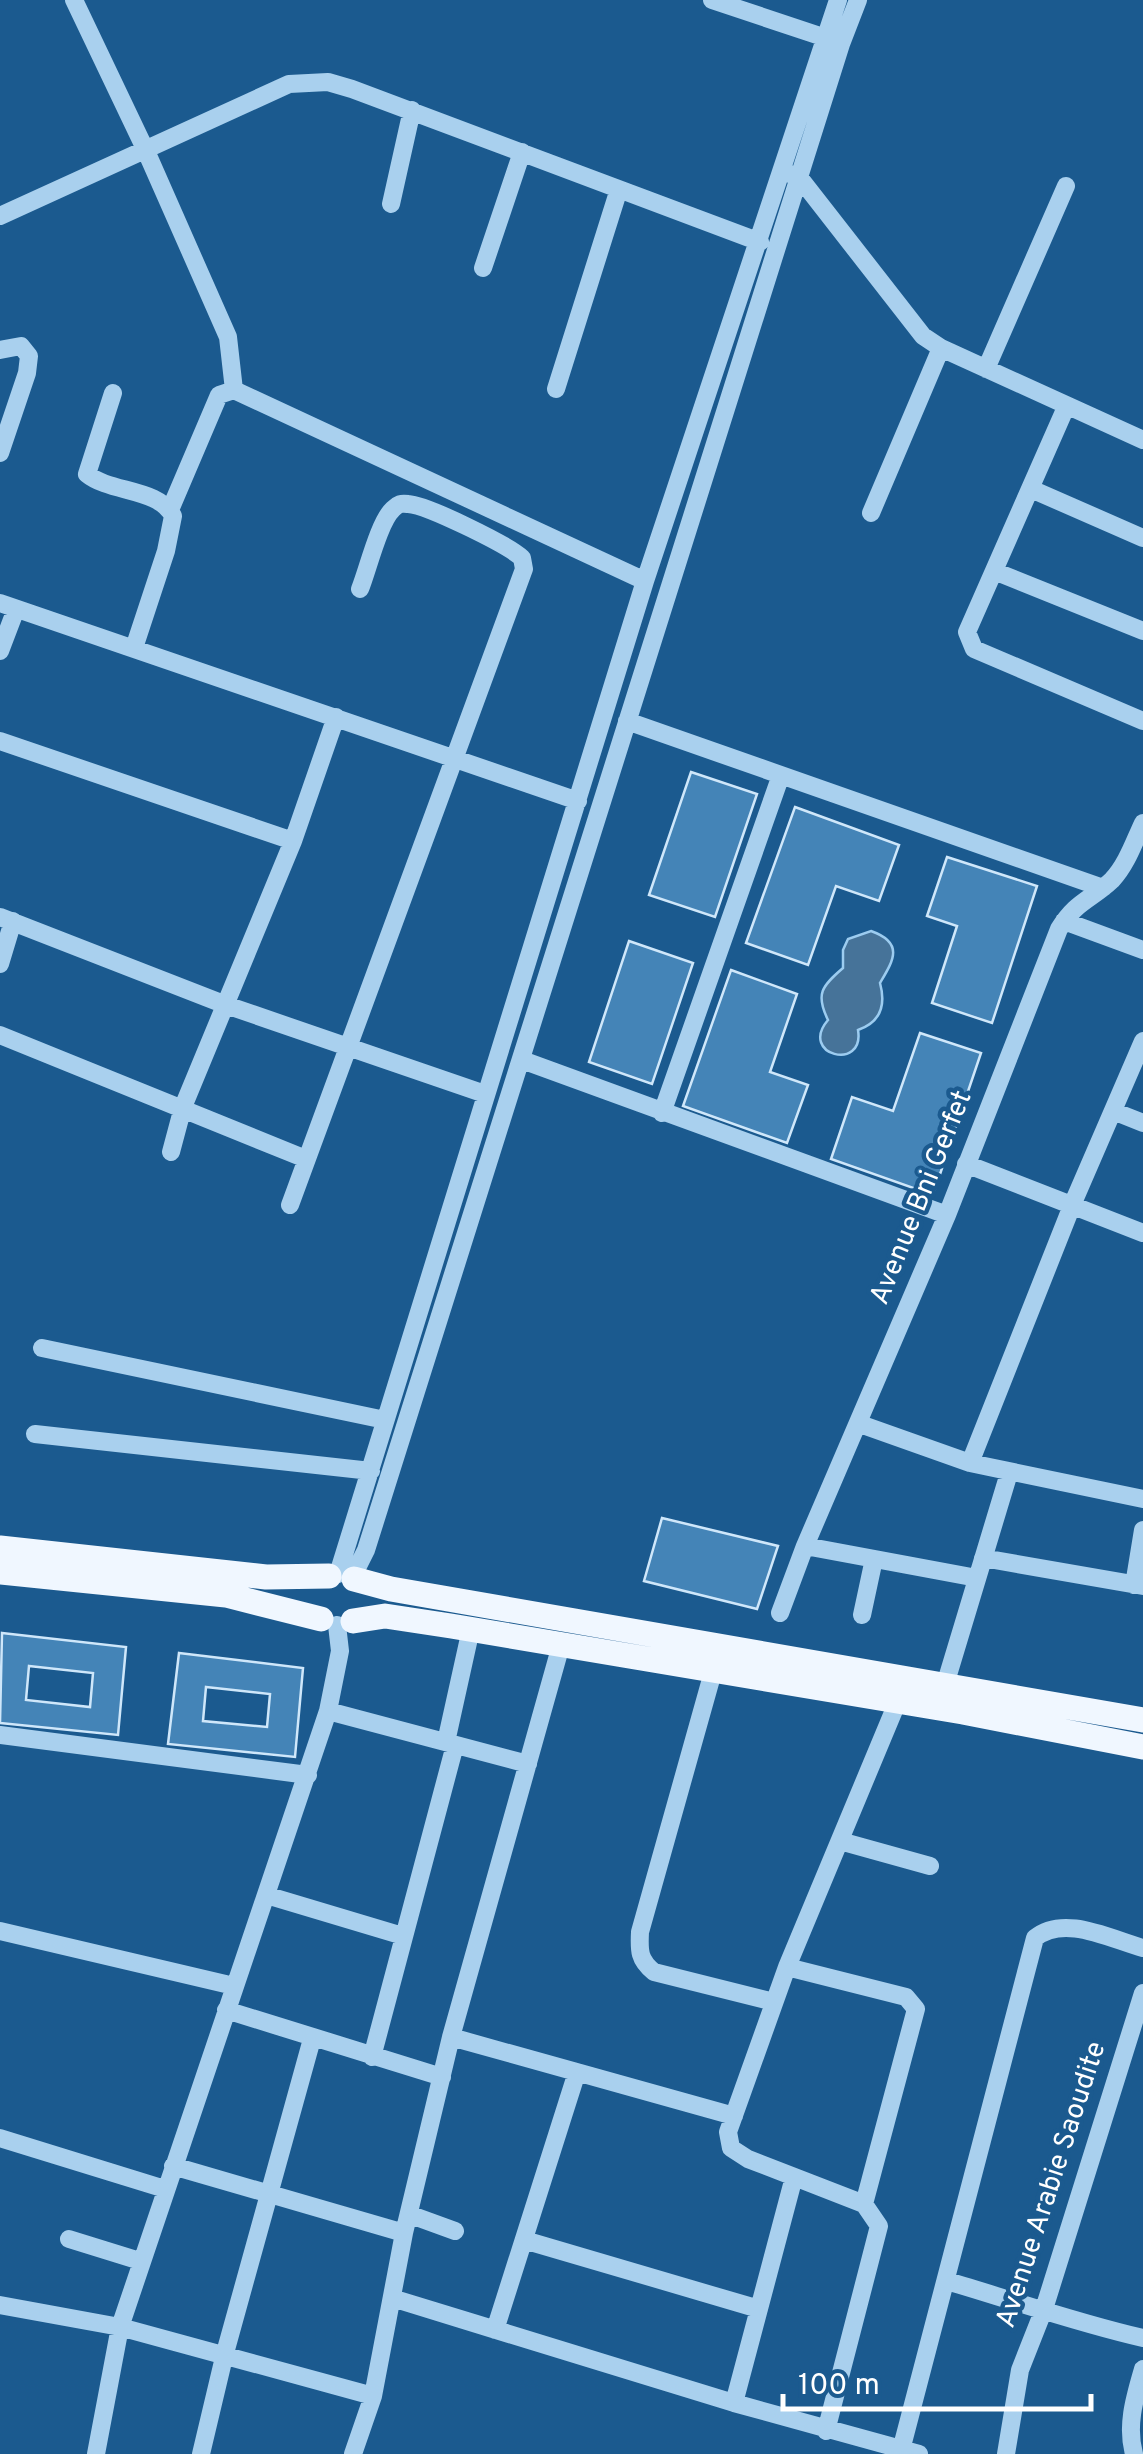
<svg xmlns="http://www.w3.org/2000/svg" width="1143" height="2454" font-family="Overpass,sans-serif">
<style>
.water{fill:#467399;stroke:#9cccf0;stroke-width:2.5}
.building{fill:#4484b7;stroke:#cfe7fa;stroke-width:2.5;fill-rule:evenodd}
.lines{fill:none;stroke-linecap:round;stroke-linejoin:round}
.minor{stroke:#a9d0ee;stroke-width:18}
.major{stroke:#f0f7ff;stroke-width:25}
.labels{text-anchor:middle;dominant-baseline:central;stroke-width:9;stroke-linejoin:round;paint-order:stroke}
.street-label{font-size:28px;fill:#fff;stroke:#1b5a8f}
</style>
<rect width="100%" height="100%" fill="#1b5a8f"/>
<!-- water -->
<path class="water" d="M871,931C905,943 893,961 880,983C886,1005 881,1022 858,1030C865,1072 798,1055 828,1020C815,994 822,986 843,968V950L848,939Z"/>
<!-- building -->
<path class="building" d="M691,772L757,794L715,917L649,895Z
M795,807L899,845L879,901L836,886L808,965L746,943Z
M947,857L1037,886L992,1023L932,1003L957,926L927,916Z
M629,941L693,963L652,1084L589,1062Z
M731,970L797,994L770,1072L808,1085L787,1143L683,1106Z
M920,1033L981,1053L933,1195L831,1159L852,1097L893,1111Z
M662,1518L778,1546L757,1609L644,1581Z
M2,1633L126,1647L118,1735L0,1723ZM29,1666L93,1673L90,1707L26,1700Z
M179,1653L303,1668L295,1757L168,1744ZM206,1687L270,1694L267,1727L203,1721Z"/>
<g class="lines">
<!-- minor -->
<path class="minor" d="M74,0L146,151L228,337L234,390
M712,0L823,37
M790,174L799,177L923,336L941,348L1143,440
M391,204L412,110
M0,216L289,84L328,82L352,89L760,242
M483,268L522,152
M0,350L21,346L29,356L27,373L0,453
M986,369L1066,186
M556,389L619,189
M113,393L87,474C110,493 159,488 173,516L166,551L134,648
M1066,407L967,632L974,649L1143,721
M1031,489L1143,538
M170,510L219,395L234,390L645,581
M871,513L941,348
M994,571L1143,631
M0,603L578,801
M0,651L16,609
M627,721L1103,888
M0,741L293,841
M0,917L226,1005L485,1094
M1064,921L1143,950
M0,964L13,921
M0,1035L306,1159
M522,1060L947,1215
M1113,1111L1143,1123
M662,1113L781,775
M171,1152L183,1107L293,841L336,717
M966,1164L1143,1233
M290,1205L524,569L522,558C508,545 427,505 408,504C401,503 398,504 393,509C379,522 368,569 360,589
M42,1348L385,1420
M860,1424L970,1463L1143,1499
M35,1434L371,1471
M970,1463L1073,1203L1143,1041
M805,1546L977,1578
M983,1558L1143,1586
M338,1574L645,581L838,0
M352,1578L366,1550L841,44L858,0
M1134,1585L1143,1530
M780,1613L805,1546L947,1215L1059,929C1076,901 1091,900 1112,880C1127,864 1134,842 1143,823
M862,1615L874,1559
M713,1672L640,1932C639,1951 639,1960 654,1972L774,2002
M945,1685L1009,1473
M328,1711L528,1764
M0,1735L308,1775
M446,1742L471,1629
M840,1841L930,1866
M266,1895L403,1936
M0,1931L234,1986
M787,1967L906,1997L916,2009L864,2204
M226,2010L442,2077
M451,2037L734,2116
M372,2057L455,1745
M0,2138L165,2189
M173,2166L404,2233
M411,2215L455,2231
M69,2239L140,2261
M524,2240L759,2309
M947,2281C1012,2300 1077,2323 1143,2338
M392,2298L734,2403L919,2454
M0,2305L120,2327L373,2396
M495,2330L577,2072
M734,2403L794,2177
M826,2431L879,2226L864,2204L748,2159L731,2148L728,2132L787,1967L897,1703
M96,2454L120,2327L328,1711L340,1651L337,1625
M201,2454L225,2353L312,2039
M353,2454L373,2396L404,2233L451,2037L561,1645
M900,2454L1035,1938C1064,1914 1110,1939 1143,1948
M1006,2454L1020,2370L1044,2309L1143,1993
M1134,2454C1126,2425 1135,2397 1143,2369"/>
<!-- major -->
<path class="major" d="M0,1548L266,1577L329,1576
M0,1572L226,1595L321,1619
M354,1579L391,1589L1143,1720
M353,1621L385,1616L451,1626L963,1712L1143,1747"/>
</g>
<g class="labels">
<!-- street labels -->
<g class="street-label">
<text transform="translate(922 1198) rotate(-68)">Avenue Bni Gerfet</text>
<text transform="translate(1052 2185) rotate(-72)">Avenue Arabie Saoudite</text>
</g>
</g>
<!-- scale -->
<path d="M783 2394v15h308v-15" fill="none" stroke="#ffffff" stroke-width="5"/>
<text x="798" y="2394" font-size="30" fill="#ffffff" stroke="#1b5a8f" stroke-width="8" paint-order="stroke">100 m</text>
</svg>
